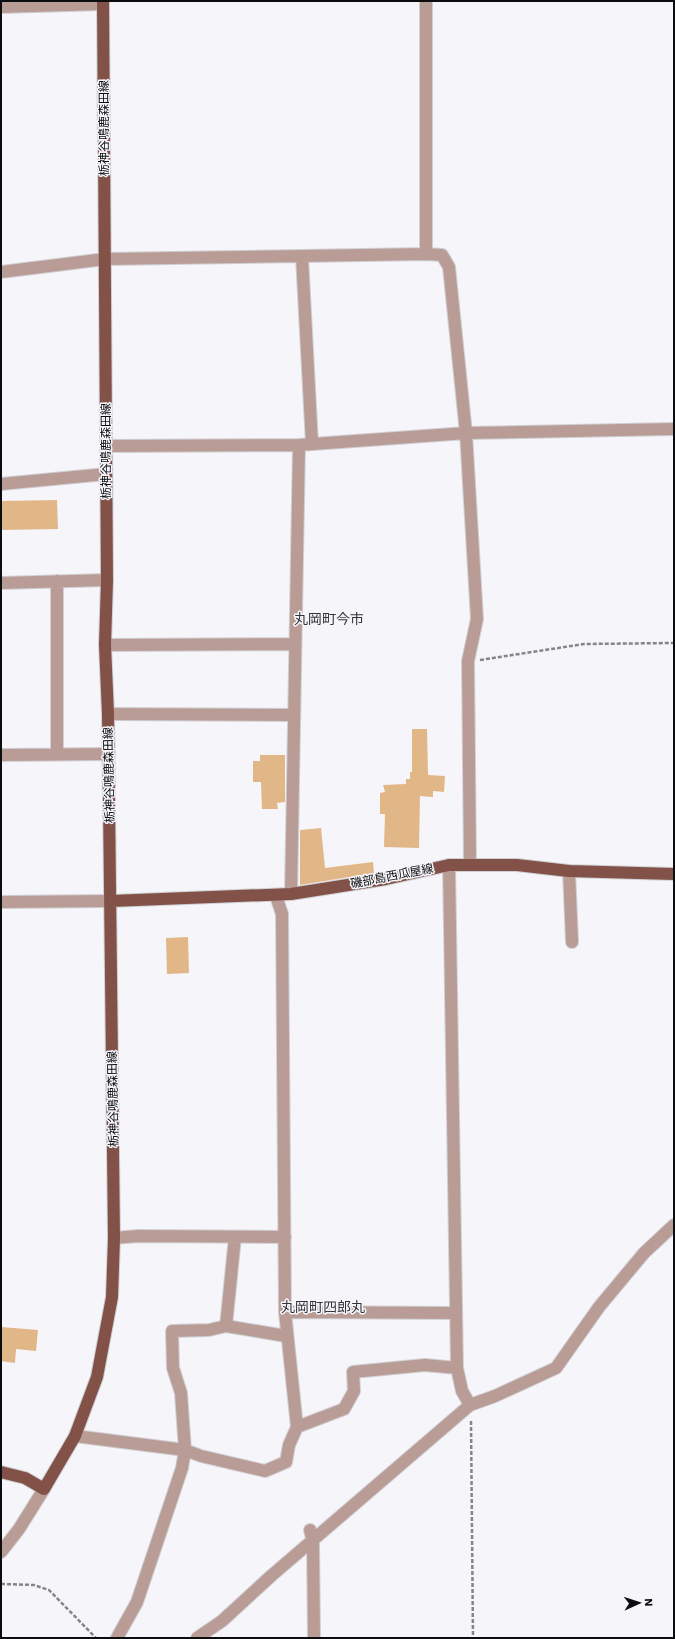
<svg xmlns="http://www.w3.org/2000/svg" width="675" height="1639" font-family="'Work Sans','Noto Sans JP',sans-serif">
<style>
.building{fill:#e1b788}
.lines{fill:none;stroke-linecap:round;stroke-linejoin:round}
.minor-casing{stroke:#d0d0d4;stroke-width:14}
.major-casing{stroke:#d0d0d4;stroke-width:14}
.path{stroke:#858588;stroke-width:2.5;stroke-dasharray:4 2;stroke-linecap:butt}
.minor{stroke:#b99c96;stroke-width:12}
.major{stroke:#825249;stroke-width:12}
.labels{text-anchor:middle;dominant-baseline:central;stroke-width:3;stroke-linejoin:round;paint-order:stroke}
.street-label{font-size:12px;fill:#0c0d0e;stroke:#f5f5fa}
.quarter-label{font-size:14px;fill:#343438;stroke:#f5f5fa}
</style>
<rect width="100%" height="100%" fill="#f5f5fa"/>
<!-- building -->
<path class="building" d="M57,500L58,529L1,530V501Z
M412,729H427L428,775L445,776L444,792L433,791V797L420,796L419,848L384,847L385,814H380V793L385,792L383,785L406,784V779H410V772H412Z
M260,755H285V802L277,803L278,809H262L261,782H253V761H260Z
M321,828L325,868L373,862L374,873L300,885V830Z
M188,937L189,973L167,974L166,938Z
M1,1327L38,1330L36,1351L16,1349L15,1363L1,1361Z"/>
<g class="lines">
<!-- minor casing -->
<g class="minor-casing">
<path id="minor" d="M426,1V254
M1,7L103,4
M302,257L312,444
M1,272L105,259L426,254L442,255L449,267L466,433L477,619L468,661L470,864
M106,446L299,445L466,433L674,429
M1,484L106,474
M57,581V754
M1,583L107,580
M105,645L295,644
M108,714L293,715
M1,755L109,754
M449,865L457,1368L462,1391L470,1405
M569,871L572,942
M291,894L299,445
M1,902L111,901
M114,1238L138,1236L285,1237
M285,1312L456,1313
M226,1326L235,1237
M297,1427L344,1409L354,1391L353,1372L425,1365L457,1368
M75,1436L185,1450L201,1456L265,1471L286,1462L289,1445L297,1427L285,1312L282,914L276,896
M310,1530L313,1542L314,1638
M1,1552L19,1529L44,1489
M117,1638L137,1602L182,1468L185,1450L181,1393L173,1368L172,1331L209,1330L226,1326L286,1336
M197,1638L222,1621L271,1576L470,1405L495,1396L556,1368L599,1307L644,1253L674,1225"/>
</g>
<!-- major casing -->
<g class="major-casing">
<path id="major" d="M111,901L291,894L386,879L449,865H517L569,871L674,874
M1,1472L25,1478L44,1489L75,1436L97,1377L112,1297L114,1238L108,714L105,645L107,580L103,1"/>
</g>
<!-- path -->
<path class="path" d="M480,660L584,644L674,643
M471,1421L473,1638
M1,1584L34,1585L49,1590L96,1638"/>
<!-- minor -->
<use href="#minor" class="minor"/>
<!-- major -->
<use href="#major" class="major"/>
</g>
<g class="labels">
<!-- street labels -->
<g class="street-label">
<text transform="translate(104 128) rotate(-90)">栃神谷鳴鹿森田線</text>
<text transform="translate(106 451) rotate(-90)">栃神谷鳴鹿森田線</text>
<text transform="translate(109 775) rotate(-91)">栃神谷鳴鹿森田線</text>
<text transform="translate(392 876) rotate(-11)">磯部島西瓜屋線</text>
<text transform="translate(113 1099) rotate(-91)">栃神谷鳴鹿森田線</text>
</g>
<!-- quarter labels -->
<g class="quarter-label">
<text x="329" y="619">丸岡町今市</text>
<text x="323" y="1307">丸岡町四郎丸</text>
</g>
</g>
<!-- border -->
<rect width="675" height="1639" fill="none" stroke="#0c0d0e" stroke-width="4"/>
<!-- north arrow -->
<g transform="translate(639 1603) rotate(87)" stroke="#f5f5fa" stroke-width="3" paint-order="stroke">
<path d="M0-3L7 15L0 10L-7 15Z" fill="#0c0d0e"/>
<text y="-6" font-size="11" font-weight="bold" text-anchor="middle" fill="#0c0d0e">N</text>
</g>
</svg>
